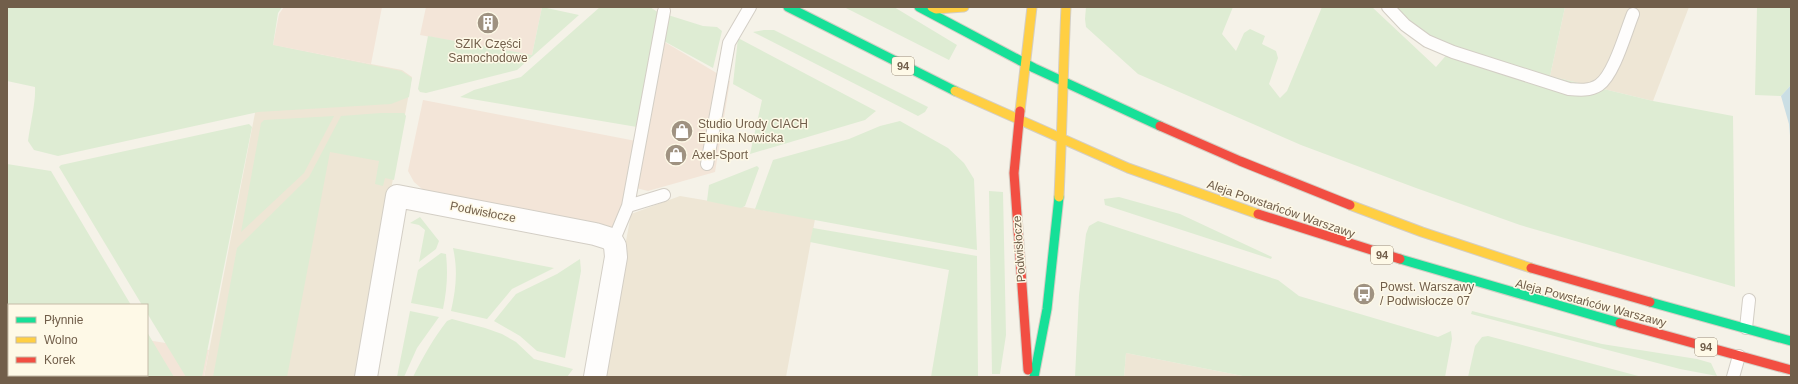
<svg xmlns="http://www.w3.org/2000/svg" width="1798" height="384" font-family="Helvetica,sans-serif">
<style>
.residential{fill:#eee6d5}
.commercial{fill:#f3e5d8}
.green{fill:#deecd3}
.water{fill:#cadee4}
.lines{fill:none;stroke-linecap:round;stroke-linejoin:round}
.lane-casing{stroke:#d3cec5;stroke-width:14}
.street-casing{stroke:#d3cec5;stroke-width:24}
.fast-casing{stroke:#d4cec4;stroke-width:11}
.slow-casing{stroke:#d4cec4;stroke-width:11}
.jam-casing{stroke:#d4cec4;stroke-width:11}
.lane{stroke:#fefdfc;stroke-width:12}
.street{stroke:#fefdfc;stroke-width:22}
.fast{stroke:#16e098;stroke-width:9}
.slow{stroke:#ffcf43;stroke-width:9}
.jam{stroke:#f24e42;stroke-width:9}
.labels{text-anchor:middle;dominant-baseline:central;stroke-width:3;stroke-linejoin:round;paint-order:stroke}
.shield{fill:#fef9e7;stroke:#9b8c79;stroke-width:1}
.shield-label{font-size:11px;font-weight:bold;fill:#715e4a}
.poi-label{font-size:12px;fill:#715e4a;stroke:#fef9e7;text-anchor:start}
.street-label{font-size:12px;fill:#715e4a;stroke:#fef9e7}
</style>
<rect width="100%" height="100%" fill="#f5f2e8"/>
<!-- residential -->
<path class="residential" d="M1565,7H1689L1653,101L1550,76Z
M273,45L402,70L412,77L356,377H204L255,113Z
M680,196L815,219L786,377H601L631,214Z
M1126,353L1248,377H1124Z"/>
<!-- commercial -->
<path class="commercial" d="M284,7H382L371,64L273,45L279,14Z
M426,7H542L532,55L420,35Z
M663,41L730,81L715,172L648,191L636,188Z
M423,100L636,141L620,219L609,231L428,194L414,182L408,171Z
M7,316H9V375H147V340L209,350L204,377H7Z"/>
<!-- green -->
<path class="green" d="M7,7H282L278,13L273,45L401,71L412,78L409,97L391,104L258,112L58,156L34,150L28,141C30,126 36,101 35,87L7,81Z
M542,7L579,15L517,70L426,93L420,92L418,89L428,36L532,55Z
M600,7H650L659,13L637,127L460,97L474,90L521,77Z
M844,7H894L957,45L949,60Z
M1086,7H1233L1222,34L1236,51L1244,33L1250,29L1265,36L1262,44L1276,51L1278,58L1269,84L1280,98L1287,91L1322,7H1372L1436,67L1449,52L1410,23L1394,7H1565L1550,76L1653,101L1733,116L1735,287L1520,225L1416,188L1301,145L1138,74L1086,27L1085,19Z
M1757,7H1791V85L1781,96L1755,95Z
M668,15L703,26L717,27L722,31L713,68L662,40Z
M764,30H774L928,107L925,112L918,116L753,32Z
M738,38L876,111L865,120L750,154L762,100L733,84Z
M381,113H404L406,116L394,180L385,178L383,186L375,184L379,161L330,152L287,377H213L237,248L309,177L341,116Z
M334,116L304,173L241,232L261,123L264,120Z
M900,121L948,148L964,163L974,179L977,250L755,209L773,160L849,139L880,126Z
M249,124L252,127L202,377H186L147,313V305H142L59,167L61,165Z
M7,164L51,171L131,305H9V370L7,369Z
M757,166L759,168L745,206L741,208L707,201L709,185Z
M989,191L1003,192L1006,335L1000,374H992Z
M1119,197L1180,214L1272,257L1271,259L1105,205L1104,199Z
M420,217L439,241L436,249L419,262L425,230L419,225L410,223Z
M1098,221L1278,280L1299,296L1438,337L1451,331L1452,339L1445,377H1248L1126,353L1124,377H1075L1079,295L1086,234L1089,226Z
M813,228L977,256L978,377H931L949,270L810,242Z
M453,248L554,268L512,289L487,319L451,311C456,289 458,270 453,248Z
M441,253L446,254C448,273 447,290 443,309L411,303L418,270Z
M580,259L581,271L565,358L537,351L520,336L494,321L516,294L557,274Z
M410,311L439,317L417,348L404,377H397Z
M1472,311L1602,344L1697,359L1711,363L1717,376L1680,369L1471,314Z
M452,319L485,328L502,334L516,342L534,359L573,369L567,377H413C423,357 433,339 447,321Z
M147,332L174,377H49L39,375H147Z
M1488,336L1642,377H1468L1475,346L1482,337Z"/>
<!-- water -->
<path class="water" d="M1791,85V147L1789,124L1781,96Z"/>
<g class="lines">
<!-- lane casing -->
<g class="lane-casing">
<path id="lane" d="M1388,7L1405,25L1427,41L1453,52L1569,89C1579,90 1590,91 1599,85C1614,75 1626,31 1633,14
M707,164L729,43L750,7
M628,206L664,11
M613,242L628,206L664,195
M1746,328L1749,300
M1733,377L1739,356"/>
</g>
<!-- street casing -->
<g class="street-casing">
<path id="street" d="M366,377L397,196L595,234L611,239L615,246L616,257L595,377"/>
</g>
<!-- fast casing -->
<g class="fast-casing">
<path id="fast" d="M788,7L955,91
M919,7L1034,68L1160,126
M1400,259L1620,323
M1650,302L1791,341
M1034,377L1047,309L1059,197"/>
</g>
<!-- slow casing -->
<g class="slow-casing">
<path id="slow" d="M932,7L936,9L964,7
M955,91L1128,168L1258,214
M1020,111L1032,7
M1059,197C1062,134 1063,70 1066,7
M1350,205L1422,232L1531,268"/>
</g>
<!-- jam casing -->
<g class="jam-casing">
<path id="jam" d="M1020,111L1014,173L1028,370
M1160,126L1240,161L1350,205
M1258,214L1400,259
M1531,268L1650,302
M1620,323L1791,370"/>
</g>
<!-- lane -->
<use href="#lane" class="lane"/>
<!-- street -->
<use href="#street" class="street"/>
<!-- fast -->
<use href="#fast" class="fast"/>
<!-- slow -->
<use href="#slow" class="slow"/>
<!-- jam -->
<use href="#jam" class="jam"/>
</g>
<!-- icons -->
<defs>
<g id="building-disc" transform="scale(1.15)"><circle r="9.5" fill="#9f9281" stroke="#fef9e7"/><path d="M-4-6H4V6H1V3H-1V6H-4ZM-2.5-4.3h1.7v1.8h-1.7ZM.8-4.3h1.7v1.8H.8ZM-2.5-1h1.7V.8h-1.7ZM.8-1h1.7V.8H.8Z" fill="#fff"/></g>
<g id="shop-disc" transform="scale(1.15)"><circle r="9.5" fill="#9f9281" stroke="#fef9e7"/><path d="M-5-2.5h2.3a2.7 3.5 0 0 1 5.4 0H5L5.5 6h-11ZM-1.5-2.5h3a1.5 2.3 0 0 0-3 0Z" fill="#fff"/></g>
<g id="bus-disc" transform="scale(1.15)"><circle r="9.5" fill="#9f9281" stroke="#fef9e7"/><path d="M-5-6H5V4H4V6H2V4H-2V6H-4V4H-5ZM-3.5-4V0h7V-4ZM-3.5 1.2v1.5H-2V1.2ZM2 1.2v1.5H3.5V1.2Z" fill="#fff"/></g>
</defs>
<g fill-rule="evenodd">
<use href="#building-disc" x="488" y="23"/>
<use href="#shop-disc" x="682" y="131"/>
<use href="#shop-disc" x="676" y="155"/>
<use href="#bus-disc" x="1364" y="294"/>
</g>
<g class="labels">
<!-- shield labels -->
<g class="shield">
<rect x="892" y="57" width="22" height="18" rx="3"/>
<rect x="1371" y="246" width="22" height="18" rx="3"/>
<rect x="1695" y="338" width="22" height="18" rx="3"/>
</g>
<g class="shield-label">
<text x="903" y="66">94</text>
<text x="1382" y="255">94</text>
<text x="1706" y="347">94</text>
</g>
<!-- poi labels -->
<g class="poi-label">
<text x="488" y="44" text-anchor="middle">SZIK Części<tspan x="488" dy="14">Samochodowe</tspan></text>
<text x="698" y="124">Studio Urody CIACH<tspan x="698" dy="14">Eunika Nowicka</tspan></text>
<text x="692" y="155">Axel-Sport</text>
<text x="1380" y="287">Powst. Warszawy<tspan x="1380" dy="14">/ Podwisłocze 07</tspan></text>
</g>
<!-- street labels -->
<g class="street-label">
<text transform="translate(1281 209) rotate(19)">Aleja Powstańców Warszawy</text>
<text transform="translate(483 212) rotate(11)">Podwisłocze</text>
<text transform="translate(1019 249) rotate(-94)">Podwisłocze</text>
<text transform="translate(1591 303) rotate(15)">Aleja Powstańców Warszawy</text>
</g>
</g>
<!-- border -->
<rect width="1798" height="384" fill="none" stroke="#715e4a" stroke-width="16"/>
<!-- legend -->
<rect x="8" y="304" width="140" height="72" fill="#fef9e7" stroke="#c6bba8"/>
<rect x="16" y="317" width="20" height="6" fill="#16e098" stroke="#c6bba8"/>
<text x="44" y="324" font-size="12" fill="#715e4a">Płynnie</text>
<rect x="16" y="337" width="20" height="6" fill="#ffcf43" stroke="#c6bba8"/>
<text x="44" y="344" font-size="12" fill="#715e4a">Wolno</text>
<rect x="16" y="357" width="20" height="6" fill="#f24e42" stroke="#c6bba8"/>
<text x="44" y="364" font-size="12" fill="#715e4a">Korek</text>
</svg>
